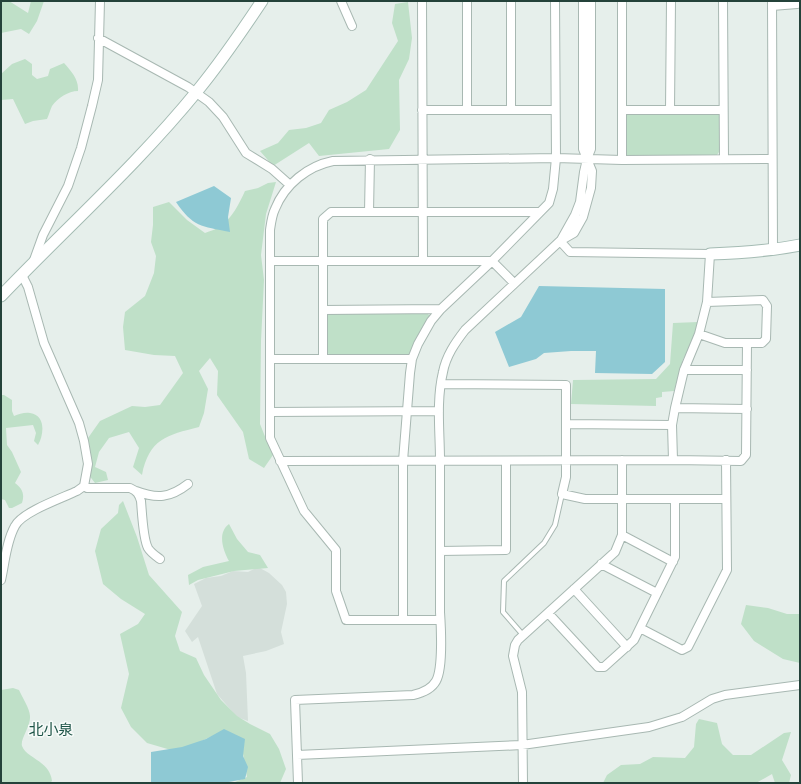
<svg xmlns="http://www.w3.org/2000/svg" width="801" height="784" font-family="Manrope,'Noto Sans JP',sans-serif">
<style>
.built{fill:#d4dfda}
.green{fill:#bfe0c8}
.water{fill:#8ec9d4}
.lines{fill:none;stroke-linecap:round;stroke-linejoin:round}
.lane-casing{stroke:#a8b8b2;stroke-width:6}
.street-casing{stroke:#a8b8b2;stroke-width:10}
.secondary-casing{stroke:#a4bbb3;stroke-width:13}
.lane{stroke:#fff;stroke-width:4}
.street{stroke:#fff;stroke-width:8}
.secondary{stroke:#fff;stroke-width:11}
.labels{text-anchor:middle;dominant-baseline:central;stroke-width:3;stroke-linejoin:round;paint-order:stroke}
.quarter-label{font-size:15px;fill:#1f5548;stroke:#f7fbf9}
</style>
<rect width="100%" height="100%" fill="#e6efeb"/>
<!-- built -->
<path class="built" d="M258,567L269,573L282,585L286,592L287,604L281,632L284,644L266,651L243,656L246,673L248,721L237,717L217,694L198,637L192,642L185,631L202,606L194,584L206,578L221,576L233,571L248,572Z"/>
<!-- green -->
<path class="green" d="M1,1H9L28,13L31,1H44L37,21L29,34L21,29L1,33Z
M408,2L412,38L409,59L399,80L400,130L389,149L319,156L309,143L273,166L260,151L278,143L289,130L306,128L321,123L329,110L347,102L366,90L398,41L392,23L395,4Z
M25,59L32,64V75L37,79L48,76L50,69L64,63C71,71 79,79 78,91C68,91 58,98 52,106C50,110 49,115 47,119L33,121L25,124L13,99L1,100V74L12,64Z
M716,113L720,115L719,152L717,155L627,156L626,152V116L628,114Z
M276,182L266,214L261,255L264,280L261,341L260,424L266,439L273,455L264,468L249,459L243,432L217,395L218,371L210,358L199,371L208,389L204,413L199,427C167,435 149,439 142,475L133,467L139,448L129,432L109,438L99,452L95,467L106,472L108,480L95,483L88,474V438L100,421L132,406L145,407L160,405L183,373L175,356L154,355L125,350L123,327L125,312L145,296L154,273L156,256L151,242L153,225V207L169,202L187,220L205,233C210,231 217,229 221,226C232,218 239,204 245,191L258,188L268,183Z
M427,313L430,316L422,328L409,355H329L327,351V316L329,314Z
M698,322L691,344L683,359L674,391L662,392V397L656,398V406L571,404L573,380L656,379L670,364L673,323Z
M1,395H4L12,400V411L14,416C19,414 25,412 30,413C46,415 44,435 38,445L34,441L36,433L33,425L6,428L7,445L12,452L21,472L15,483C22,488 25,494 22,503L12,508H9L5,500L1,499Z
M123,501L137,537L149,575L182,612L175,636L180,651L196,658L204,675L221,700L237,716L250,724L270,734L279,749L286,769L280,783H209L211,780L235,782L247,777L242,748L236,735L217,734L188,747L171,750L147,743L131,727L121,708L129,674L120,634L138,624L145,614L121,599L103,584L95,551L101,529L118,513L119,505Z
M229,524L237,539L248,552L260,555L268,568L234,571L198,580L189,585L188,575L203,567L229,561C223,550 217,533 229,524Z
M746,605L768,608L787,614H800V663L783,659L754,641L741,624Z
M13,688L19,690C22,697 30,709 30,716C31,726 20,739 22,746C26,758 50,761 52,781L50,783H1V690Z
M699,719L717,723L722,744L733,755H751L784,733L791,732L782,760L791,775L789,783H775L772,774L756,783H603L607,775L621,765L640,764L653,757L685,758L694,747L696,724Z"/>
<!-- water -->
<path class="water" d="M214,186L231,198L228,217L230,232C201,226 193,227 176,202Z
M539,286L665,289V362L652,374L595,373L596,351H571L544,353L536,359L509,367L495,332L521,317Z
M224,729L245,739L243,756L248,767L245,779L223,783H151V752L182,747L206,739Z"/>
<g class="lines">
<!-- lane casing -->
<g class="lane-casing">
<path id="lane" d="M523,635L503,612L504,581L544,543L555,525L562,494"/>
</g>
<!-- street casing -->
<g class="street-casing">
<path id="street" d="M341,1L352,26
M422,1L423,261
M467,1V110
M511,1V110
M723,1L724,159
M772,1L773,250
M772,6L797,4V1
M98,38L188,87L209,102L223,117L246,153L272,169L290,185
M422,110H555
M622,110H723
M670,110L671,1
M622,160V1
M369,212L370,159
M561,240L575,215L580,202L584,172L587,159L583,149V1
M34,260L43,235L68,186L81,148L92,106L98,80L100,1
M270,261H492L514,283
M323,310L441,309
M699,334L725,343H762L766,339L767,306L763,300L707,302
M270,359H412
M323,359V219L331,212H540
M684,370H747
M441,384L566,385V477L562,494L585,499H726
M675,408L747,409
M270,412L439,411
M566,424L672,425
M673,460L741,461L746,455L747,343
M280,461L673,460L672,425L675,408L684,370L699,334L707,302L710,254L570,252L560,241
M84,486L87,488H130C137,491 139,494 141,501C142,512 143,539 148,548C151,553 156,556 160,559
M136,491C157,499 170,498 188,484
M622,535L673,562
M440,551L506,550V461
M601,564L657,593
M1,580C5,563 6,542 15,526C22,512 62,498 77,491L84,486L88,464L84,441L79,423L44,343L28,287L22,275
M574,589L627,647
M548,613L598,667H604L634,640L675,557V499
M403,620V461L410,373L412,359L418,344L431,321L441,309L492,261L549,203L553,189L556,158L555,1
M440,620H346L336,591V550L304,511L270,438V230C271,223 272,215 275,209C285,184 308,166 333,161L556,158L622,160L772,159
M640,628L682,650L688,647L727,570L726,460
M297,755L522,745L649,727L682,717L712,699L725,695L800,685
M298,783L295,700L413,695C422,693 431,690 436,681C443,669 441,627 440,612C440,561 440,511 440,460C440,432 436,401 443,372C446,356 455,343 465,330L560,241L574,233L583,217L591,188L592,171L587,159L591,149V1
M523,783L522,692L513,656L515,645L518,640L615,552L622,535V460"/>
</g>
<!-- secondary casing -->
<g class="secondary-casing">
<path id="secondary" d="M710,254C740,253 770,251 800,245
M1,296C67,227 138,164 198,90C221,62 242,31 262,1"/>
</g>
<!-- lane -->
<use href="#lane" class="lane"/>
<!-- street -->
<use href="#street" class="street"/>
<!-- secondary -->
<use href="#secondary" class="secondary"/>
</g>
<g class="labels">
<!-- quarter labels -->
<g class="quarter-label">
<text x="51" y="729">北小泉</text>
</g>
</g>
<!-- border -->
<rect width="801" height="784" fill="none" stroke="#24423a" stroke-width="4"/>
</svg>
